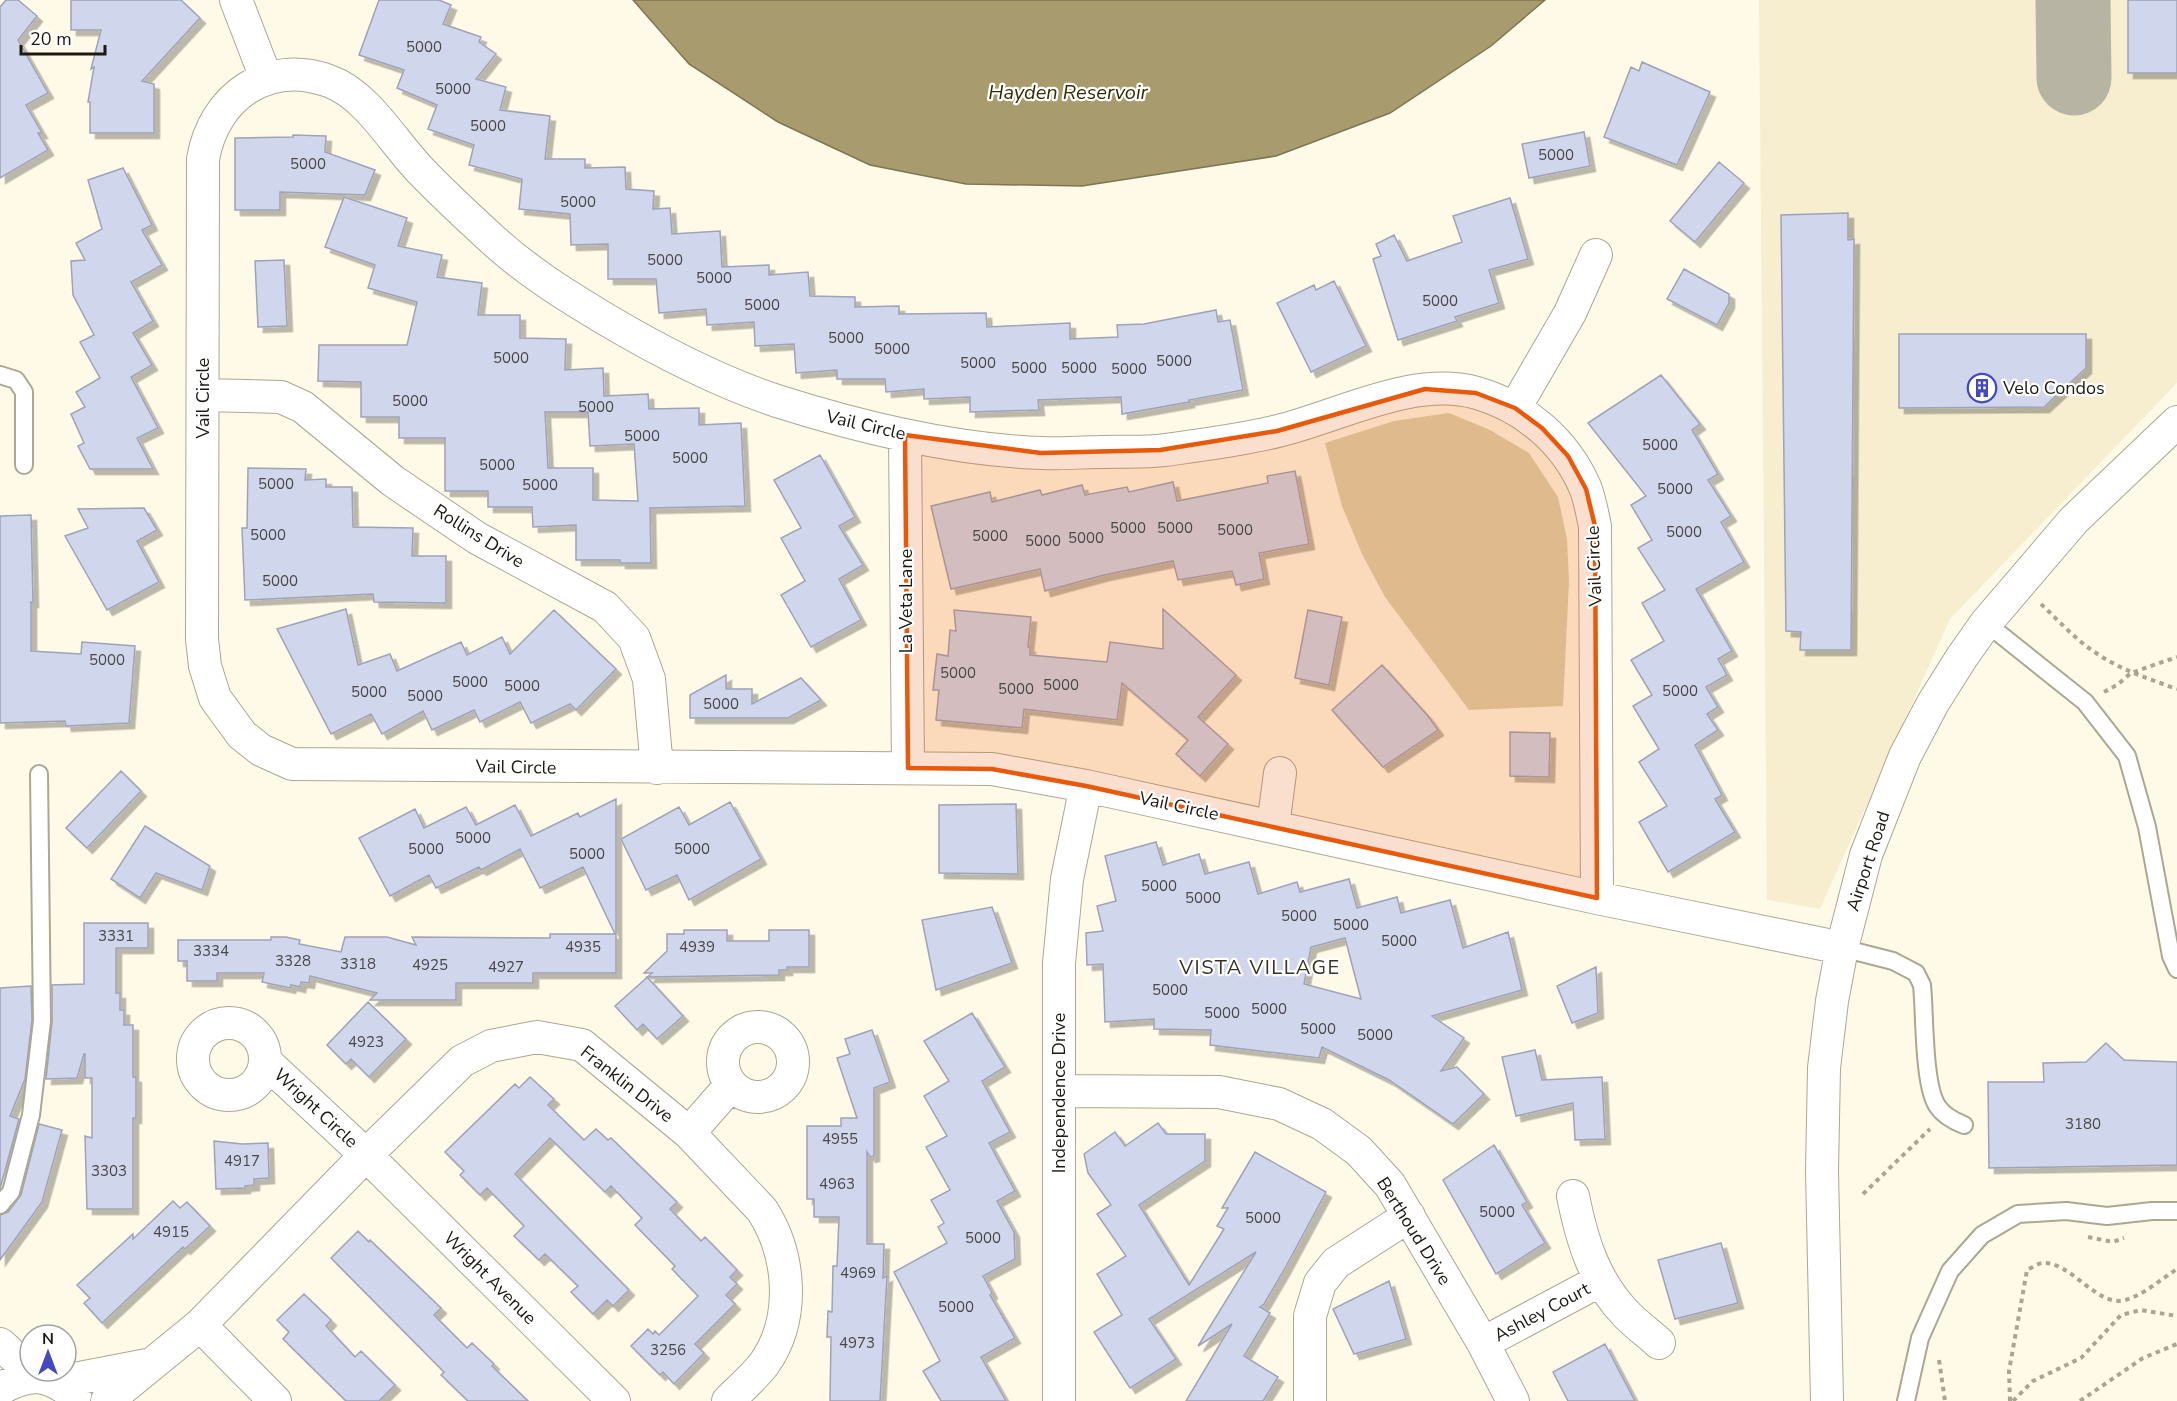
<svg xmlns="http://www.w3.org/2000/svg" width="2177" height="1401" font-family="'Nunito Sans',sans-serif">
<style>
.built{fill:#f6eecf}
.green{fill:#ddd3ae}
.water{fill:#a89c6f;stroke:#7e7552;stroke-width:1.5}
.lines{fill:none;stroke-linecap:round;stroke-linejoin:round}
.taxiway{stroke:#b8b4a4;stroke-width:75}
.building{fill:#d0d6ec;stroke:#9ea3b8;stroke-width:1.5;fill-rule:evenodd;filter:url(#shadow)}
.service-casing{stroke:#aca791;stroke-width:20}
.minor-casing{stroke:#aca791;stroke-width:34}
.path{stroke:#a8a595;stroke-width:4;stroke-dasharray:4.5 4.5;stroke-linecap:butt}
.service{stroke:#fff;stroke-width:16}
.minor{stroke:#fff;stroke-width:32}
.marked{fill:#e8590c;fill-opacity:0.2;stroke:#e8590c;stroke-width:4.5;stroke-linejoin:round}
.labels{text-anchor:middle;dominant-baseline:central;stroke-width:4.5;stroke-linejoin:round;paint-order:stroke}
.number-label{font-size:15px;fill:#484847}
.poi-label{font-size:18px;fill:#1b1910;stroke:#fff;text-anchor:start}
.street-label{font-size:18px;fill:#1b1910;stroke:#fff}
.water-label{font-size:20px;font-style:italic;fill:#362c05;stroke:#fff}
.neighbourhood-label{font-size:20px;letter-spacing:1.5px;fill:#36321f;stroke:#fff}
</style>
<defs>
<filter id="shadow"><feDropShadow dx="5.5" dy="5.5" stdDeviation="0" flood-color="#0004"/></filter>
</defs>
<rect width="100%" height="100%" fill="#fffae7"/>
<!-- built -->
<path class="built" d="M1759,0H2177V383L1950,619L1820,909L1767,900Z"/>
<!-- green -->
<path class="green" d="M1449,413L1490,430L1529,453L1558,497L1567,539L1569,581L1563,706L1469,710L1385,597L1362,554L1342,506L1325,443L1394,421Z"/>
<!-- water -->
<path class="water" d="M633,0H1545L1491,46L1390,113L1276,156L1082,186L966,184L870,165L778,122L689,64Z"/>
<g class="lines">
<!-- taxiway -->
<path class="taxiway" d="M2073,0L2074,78"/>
</g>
<!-- building -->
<path class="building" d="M6,0H18L37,16L18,40L48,93L26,105L42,133H38L48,150L0,178V7Z
M71,0H181L200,18L142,81L154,84V133H90V102H88L94,67L91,69L101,30H71Z
M379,0H439L451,5L443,24L481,37L479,42L496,54L476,79L506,87L500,110L550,116L545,159H585V168L625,167L626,189L654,191L653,209L670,208L672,234L720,231L722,267L769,265V275L808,272L810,296L855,297V307L899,306V314L986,313L987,327L1070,323V339L1118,337L1117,325L1144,324L1216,310L1218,322L1230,320L1243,390L1189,400V402L1122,414L1121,397L1038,400L1039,410L970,412V397L924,399V389L886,392L885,379H837V370L796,373L794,344L755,346L754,322L707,325L706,309L659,313L656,279H608V244L571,245L570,214L519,209L522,179L469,165L474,145L428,129L437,105L397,88L404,70L359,55Z
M2128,0H2177V73H2128Z
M1642,62L1710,92L1677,165L1604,137L1631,67L1639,71Z
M1584,132L1590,166L1529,178L1522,144Z
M293,135L326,136L325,152L375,170L365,195L280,192V210H235V138L293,137Z
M1719,162L1744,183L1695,242L1670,221Z
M123,168L152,225L142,230L162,265L131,282L153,321L133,333L152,365L131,377L158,428L137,438L153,469H90L78,446L84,443L71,414L85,407L76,392L100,378L80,342L94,335L73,295L71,261L85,260L76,243L102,229L88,180Z
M344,197L407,218L398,246L442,255L437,277L482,283L478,315H520V338L566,339L565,370L603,368L604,396L648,394L649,409L699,408V425L741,423L745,506L650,508L651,563H620V560H576V525L533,527L532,507H488V491H445V438H399V417H361V382L318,381L319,345H407L417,302L368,288L375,265L325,247ZM545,412H588L590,446L634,444L638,501L593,500V468H548Z
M1510,198L1528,259L1489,270L1499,303L1455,317L1457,321L1398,340L1373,259L1381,256L1376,244L1394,235L1407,261L1462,242L1453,216Z
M1848,213V240L1854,239L1851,650H1800L1801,632L1786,631L1781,215Z
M284,260L287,326L258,327L255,261Z
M1684,269L1729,294V303L1717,325L1667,299Z
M1334,281L1366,346L1311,372L1277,303L1314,285L1316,290Z
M1899,334H2086V368L2044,407L1899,408Z
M1661,375L1700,424L1692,430L1718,474L1708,480L1731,516L1721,522L1744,562L1696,589L1732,651L1718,659L1727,675L1706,687L1718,707L1707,714L1718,730L1695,745L1722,795L1715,799L1735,832L1668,872L1639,822L1667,806L1639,762L1659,749L1633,706L1652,695L1631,660L1664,641L1642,603L1665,590L1638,548L1652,540L1631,505L1646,496L1588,423Z
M820,455L855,517L839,526L863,565L839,579L861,620L811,647L781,595L805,581L781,538L801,528L774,480Z
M248,468L306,469L305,480L326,479V487H352L353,527L413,528L412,556H446V603L374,602L373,594L245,600L242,528H247Z
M1295,471L1309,544L1259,553L1264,579L1236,585L1232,571L1178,580L1173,561L1104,575L1045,591L1040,569L951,589L931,506L990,492L992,502L1040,490L1042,495L1082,485L1085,495L1127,487L1129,492L1173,482L1177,501L1268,483L1267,476Z
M144,508L157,530L137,541L159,582L107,610L65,536L88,528L78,509Z
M31,515L33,602H31V651L81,654L82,642L135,646L129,723L66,726L65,721L0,723V516Z
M346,609L358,665L390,654L397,671L461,642L467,655L502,637L510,654L554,610L616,669L576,710L570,704L531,723L520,702L480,722L474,710L432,730L423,711L382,734L371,714L331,734L277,629Z
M1163,609L1236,675L1198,717L1228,744L1200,776L1176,754L1188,740L1122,683L1117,720L1024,709L1022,728L936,720L939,690H933L937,654L948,656L950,630L956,631L954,610L1031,617L1028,647H1030V655L1107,662L1110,642L1163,649Z
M1308,610L1342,617L1329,685L1295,678Z
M1382,665L1428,716L1438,730L1383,767L1332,710Z
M726,675V689H752V704L801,678L821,700L788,718H690V695Z
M1510,732L1550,733L1549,777L1510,776Z
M121,771L141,791L87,848L66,828Z
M616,799V973H533V983H456V1000H370L377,993L310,976L309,983L301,982L300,987L291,985L290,988L262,982L264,973H217V981H187V961H178V940H271V937H286L300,940L299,944L341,952L345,937H387L416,945L412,937L550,938V934H615L583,867L540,888L520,849L481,870L479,867L436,888L429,875L390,896L359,838L415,809L424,828L466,807L476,825L515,805L531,836L578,813L580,817Z
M730,802L761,859L689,900L677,875L646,890L621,839L679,807L689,825Z
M1016,804L1018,874L939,873V805Z
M145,826L210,866L202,890L156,873L140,898L111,879Z
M1156,842L1163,865L1199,854L1205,874L1249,862L1258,894L1297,882L1300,892L1349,879L1357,908L1397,897L1401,913L1450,900L1463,948L1508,932L1522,990L1432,1016L1464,1038L1441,1071L1457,1067L1484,1094L1453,1124L1389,1080L1322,1047L1319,1058L1210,1045L1211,1030L1154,1029V1019L1105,1022L1103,964L1087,965L1086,933L1103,931L1097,906L1116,901L1105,856ZM1345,938L1361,999L1304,984L1311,947Z
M992,907L1012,963L936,990L922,920Z
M84,923H148V948H116V993H120V1010H124V1025H133V1077H136V1118H133V1209H87L85,1136L92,1138V1078H85V1054H84L77,1078L46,1079L52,1022V985L84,984Z
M684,930H727V941H769V930H809V967H787V970H779V975L647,977L683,1016L657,1039L643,1024L637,1030L615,1006L652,973H644L667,951V934H684Z
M1596,967L1598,1013L1572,1023L1557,986Z
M31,986L32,1020L25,1079L10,1116L19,1119L0,1189V988Z
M368,1002L406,1039L369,1077L351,1059L346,1064L327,1045Z
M972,1013L1005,1067L982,1081L1010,1132L989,1143L1015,1191L997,1201L1014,1232L1015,1259L983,1276L992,1293L990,1295L1015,1338L981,1357L1006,1401H941L923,1371L940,1361L894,1272L947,1243L938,1227L944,1223L931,1200L950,1190L926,1147L947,1136L924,1096L949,1081L924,1041Z
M872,1030L890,1082L874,1088V1156L870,1157L867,1152V1244H884L883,1278L887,1276L880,1401H830L831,1337H827L828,1311L832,1312L833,1266H837L839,1217H814V1199H807V1126H841V1118H857L837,1058L850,1054L845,1039Z
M2106,1043L2124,1060L2177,1062V1165L1989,1168L1988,1082H2044L2043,1063L2086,1062Z
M1535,1050L1542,1080L1602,1077L1605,1139L1575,1140L1573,1103L1516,1116L1502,1057Z
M530,1077L554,1099L548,1105L584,1140L596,1129L608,1140L611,1138L677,1202L670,1209L701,1241L705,1237L737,1270L730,1277L737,1284L726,1295L735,1304L695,1344L704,1353L674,1384L663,1372L660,1375L631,1346L648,1329L653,1334L655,1331L659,1335L698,1296L672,1269L675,1266L635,1225L642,1218L611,1186L605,1192L550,1138L515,1174L629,1290L613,1306L607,1300L593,1314L571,1292L578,1286L545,1254L539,1260L514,1236L524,1226L487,1188L480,1195L460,1175L464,1171L445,1152L515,1084L519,1088Z
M1158,1123L1166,1134H1205V1161L1139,1205L1189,1285L1224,1229L1217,1226L1228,1208H1222L1255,1152L1326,1192L1284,1270L1264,1304L1260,1307L1270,1313L1244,1356L1278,1377L1263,1401H1186L1232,1324L1198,1346L1256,1252L1149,1319L1176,1359L1130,1388L1094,1332L1122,1315L1097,1274L1126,1256L1097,1214L1111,1205L1088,1173L1084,1154L1115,1132L1125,1146Z
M39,1124L62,1130L42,1202L0,1260V1215L8,1212L21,1195Z
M214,1141L242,1144L268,1143L269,1178L254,1179V1185L245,1186V1188L216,1189Z
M1494,1145L1527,1202L1522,1205L1545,1243L1496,1274L1443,1180Z
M173,1201L180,1208L187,1202L210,1226L185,1249L183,1247L102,1323L84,1303L90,1298L77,1285L133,1234V1239Z
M358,1231L369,1242L370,1240L441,1308L434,1315L467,1348L472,1343L494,1364L492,1366L528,1401H468L441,1375L444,1372L331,1258Z
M1721,1243L1738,1303L1675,1319L1658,1260Z
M1389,1281L1406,1339L1354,1354L1333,1309Z
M304,1294L331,1320L326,1326L355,1357L361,1351L395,1385L379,1401H346L283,1339L289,1332L277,1320Z
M1605,1344L1635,1401H1568L1553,1372Z"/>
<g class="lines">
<!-- service casing -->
<g class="service-casing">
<path id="service" d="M0,375L16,380L24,392V465
M1986,623L2085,702L2127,756L2147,827L2171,956L2177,969
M1842,948L1893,961L1916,973L1922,985C1925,1013 1923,1087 1938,1107C1944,1116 1954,1121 1964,1125
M0,1205L11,1192L31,1115L42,1021L39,774
M1906,1401L1920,1338L1950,1271L1982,1235L2018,1214L2066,1211L2107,1216L2152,1211H2177"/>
</g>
<!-- minor casing -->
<g class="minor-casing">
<path id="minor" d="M236,0L266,78
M203,395L281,397L303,407L393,481L477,538L605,607L634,638L649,679L657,768
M1515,408L1570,313L1596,255
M905,435L908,768
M1273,826L1280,773
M1597,898L1595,526C1592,513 1590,499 1585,487C1565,441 1525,407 1477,393C1413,375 1340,416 1278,431C1242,440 1202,445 1165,450C1143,453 1121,451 1099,452C1080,452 1061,454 1042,453C952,450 862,428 777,401C717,381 661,352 607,320C567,296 528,272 493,240C469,218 445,196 422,172C394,144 368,95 329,81C268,59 214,96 203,159L202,639L205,666L215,698L242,735L261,750L292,764L992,769L1086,786L1597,898L1842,948
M193 1059a36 36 0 1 1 72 0a36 36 0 1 1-72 0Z
M723 1062a35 35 0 1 1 70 0a35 35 0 1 1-70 0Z
M266,1062L366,1155L614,1401
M1059,1091L1219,1092L1279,1104L1322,1124L1359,1151L1390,1185L1483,1343L1513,1401
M689,1133L731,1085
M1573,1196C1582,1241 1594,1281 1627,1315C1637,1325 1649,1334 1659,1343
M200,1325L275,1401
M1483,1343L1601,1280
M0,1344L30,1371
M59,1382L147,1365
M0,1389C31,1371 48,1374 75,1395
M107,1401L200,1325L366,1155L462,1061L491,1046L537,1037L582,1045L689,1133L762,1210C791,1255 796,1319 764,1364C754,1377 740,1389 728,1401
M1059,1401V963L1067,879L1086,786
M1310,1401V1316L1320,1283L1336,1263L1409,1216
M1827,1401L1822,1171L1824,1068L1832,1001L1842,948L1866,855L1905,756L1933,703L1962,657L1986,623L2074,520L2177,422"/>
</g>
<!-- path -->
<path class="path" d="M2041,604C2059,621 2076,640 2096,653C2121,670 2149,679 2177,689
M2104,692L2117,685L2131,673L2177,657
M1863,1194L1930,1129
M2088,1237L2113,1242L2124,1238
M1939,1360L1945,1401
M2010,1401L2009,1371L2027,1270C2032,1268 2038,1263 2043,1263C2070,1261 2098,1308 2125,1300C2144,1295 2161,1279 2177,1269
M2013,1401L2033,1381L2081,1358L2121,1315L2141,1310L2177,1316
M2080,1401L2143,1358L2177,1344"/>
<!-- service -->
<use href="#service" class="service"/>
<!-- minor -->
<use href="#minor" class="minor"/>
</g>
<!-- marked area -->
<path class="marked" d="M1425,389L1476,393L1515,408L1542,428L1568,456L1586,489L1595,526L1597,898L1086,786L992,769L908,768L905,435L1041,453L1160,450L1277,431Z"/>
<!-- icons -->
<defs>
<g id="building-ring" transform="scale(1.5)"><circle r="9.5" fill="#fff" stroke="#4449be" stroke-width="1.5"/><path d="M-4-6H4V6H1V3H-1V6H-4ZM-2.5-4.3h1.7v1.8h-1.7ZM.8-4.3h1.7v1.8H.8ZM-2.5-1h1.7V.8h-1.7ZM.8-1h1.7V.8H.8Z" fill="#4449be"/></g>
</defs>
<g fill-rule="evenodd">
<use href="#building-ring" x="1982" y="388"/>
</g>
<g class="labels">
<!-- number labels -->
<g class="number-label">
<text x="424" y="47">5000</text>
<text x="453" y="89">5000</text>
<text x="488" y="126">5000</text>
<text x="1556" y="155">5000</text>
<text x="308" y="164">5000</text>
<text x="578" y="202">5000</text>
<text x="665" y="260">5000</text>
<text x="714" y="278">5000</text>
<text x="1440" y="301">5000</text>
<text x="762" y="305">5000</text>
<text x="846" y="338">5000</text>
<text x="892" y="349">5000</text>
<text x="511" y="358">5000</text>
<text x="1174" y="361">5000</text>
<text x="978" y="363">5000</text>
<text x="1029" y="368">5000</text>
<text x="1079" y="368">5000</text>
<text x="1129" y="369">5000</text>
<text x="410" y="401">5000</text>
<text x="596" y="407">5000</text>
<text x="642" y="436">5000</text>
<text x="1660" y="445">5000</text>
<text x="690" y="458">5000</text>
<text x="497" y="465">5000</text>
<text x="276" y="484">5000</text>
<text x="540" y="485">5000</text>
<text x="1675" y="489">5000</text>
<text x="1128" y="528">5000</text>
<text x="1175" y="528">5000</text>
<text x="1235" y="530">5000</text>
<text x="1684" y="532">5000</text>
<text x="268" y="535">5000</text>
<text x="990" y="536">5000</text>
<text x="1086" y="538">5000</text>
<text x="1043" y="541">5000</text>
<text x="280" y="581">5000</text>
<text x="107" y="660">5000</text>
<text x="958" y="673">5000</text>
<text x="470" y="682">5000</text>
<text x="1061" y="685">5000</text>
<text x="522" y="686">5000</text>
<text x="1016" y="689">5000</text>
<text x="1680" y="691">5000</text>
<text x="369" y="692">5000</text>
<text x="425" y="696">5000</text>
<text x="721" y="704">5000</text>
<text x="473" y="838">5000</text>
<text x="426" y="849">5000</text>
<text x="692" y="849">5000</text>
<text x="587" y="854">5000</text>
<text x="1159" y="886">5000</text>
<text x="1203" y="898">5000</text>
<text x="1299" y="916">5000</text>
<text x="1351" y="925">5000</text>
<text x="116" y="936">3331</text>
<text x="1399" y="941">5000</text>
<text x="583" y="947">4935</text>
<text x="697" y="947">4939</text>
<text x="211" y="951">3334</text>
<text x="293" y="961">3328</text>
<text x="358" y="964">3318</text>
<text x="430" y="965">4925</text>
<text x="506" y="967">4927</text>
<text x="1170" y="990">5000</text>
<text x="1269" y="1009">5000</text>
<text x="1222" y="1013">5000</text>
<text x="1318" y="1029">5000</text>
<text x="1375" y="1035">5000</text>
<text x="366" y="1042">4923</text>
<text x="2083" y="1124">3180</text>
<text x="840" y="1139">4955</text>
<text x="242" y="1161">4917</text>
<text x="109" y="1171">3303</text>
<text x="837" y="1184">4963</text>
<text x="1497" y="1212">5000</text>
<text x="1263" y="1218">5000</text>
<text x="171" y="1232">4915</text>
<text x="983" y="1238">5000</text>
<text x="858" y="1273">4969</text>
<text x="956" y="1307">5000</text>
<text x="857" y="1343">4973</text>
<text x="668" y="1350">3256</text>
</g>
<!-- poi labels -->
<g class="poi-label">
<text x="2003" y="388">Velo Condos</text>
</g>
<!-- street labels -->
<g class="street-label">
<text transform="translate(203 398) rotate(-90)">Vail Circle</text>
<text transform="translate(866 425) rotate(13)">Vail Circle</text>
<text transform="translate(479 536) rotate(32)">Rollins Drive</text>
<text transform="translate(1594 566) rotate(-92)">Vail Circle</text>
<text transform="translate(906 601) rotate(-90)">La Veta Lane</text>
<text transform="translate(516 767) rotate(1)">Vail Circle</text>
<text transform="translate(1179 806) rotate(12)">Vail Circle</text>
<text transform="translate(1868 861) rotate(-72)">Airport Road</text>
<text transform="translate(627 1084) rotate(38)">Franklin Drive</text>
<text transform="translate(1059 1093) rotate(-90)">Independence Drive</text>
<text transform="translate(316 1108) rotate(43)">Wright Circle</text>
<text transform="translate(1414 1231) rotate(58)">Berthoud Drive</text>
<text transform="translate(490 1278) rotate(45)">Wright Avenue</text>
<text transform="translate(1542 1312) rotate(-28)">Ashley Court</text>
</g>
<!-- water labels -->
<g class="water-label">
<text x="1068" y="92">Hayden Reservoir</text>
</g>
<!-- neighbourhood labels -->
<g class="neighbourhood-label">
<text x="1260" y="967">VISTA VILLAGE</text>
</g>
</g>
<!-- north arrow -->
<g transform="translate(48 1353)"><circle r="28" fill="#ffffff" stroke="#a4a39f" stroke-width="1.5"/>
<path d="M0-4.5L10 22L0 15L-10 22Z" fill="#4449be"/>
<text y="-9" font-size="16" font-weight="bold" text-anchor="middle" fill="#1b1910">N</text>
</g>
<!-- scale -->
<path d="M21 45v9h84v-9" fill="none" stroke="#1b1910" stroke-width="3"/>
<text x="30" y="45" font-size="18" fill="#1b1910" stroke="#ffffff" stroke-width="4.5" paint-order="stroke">20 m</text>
</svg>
